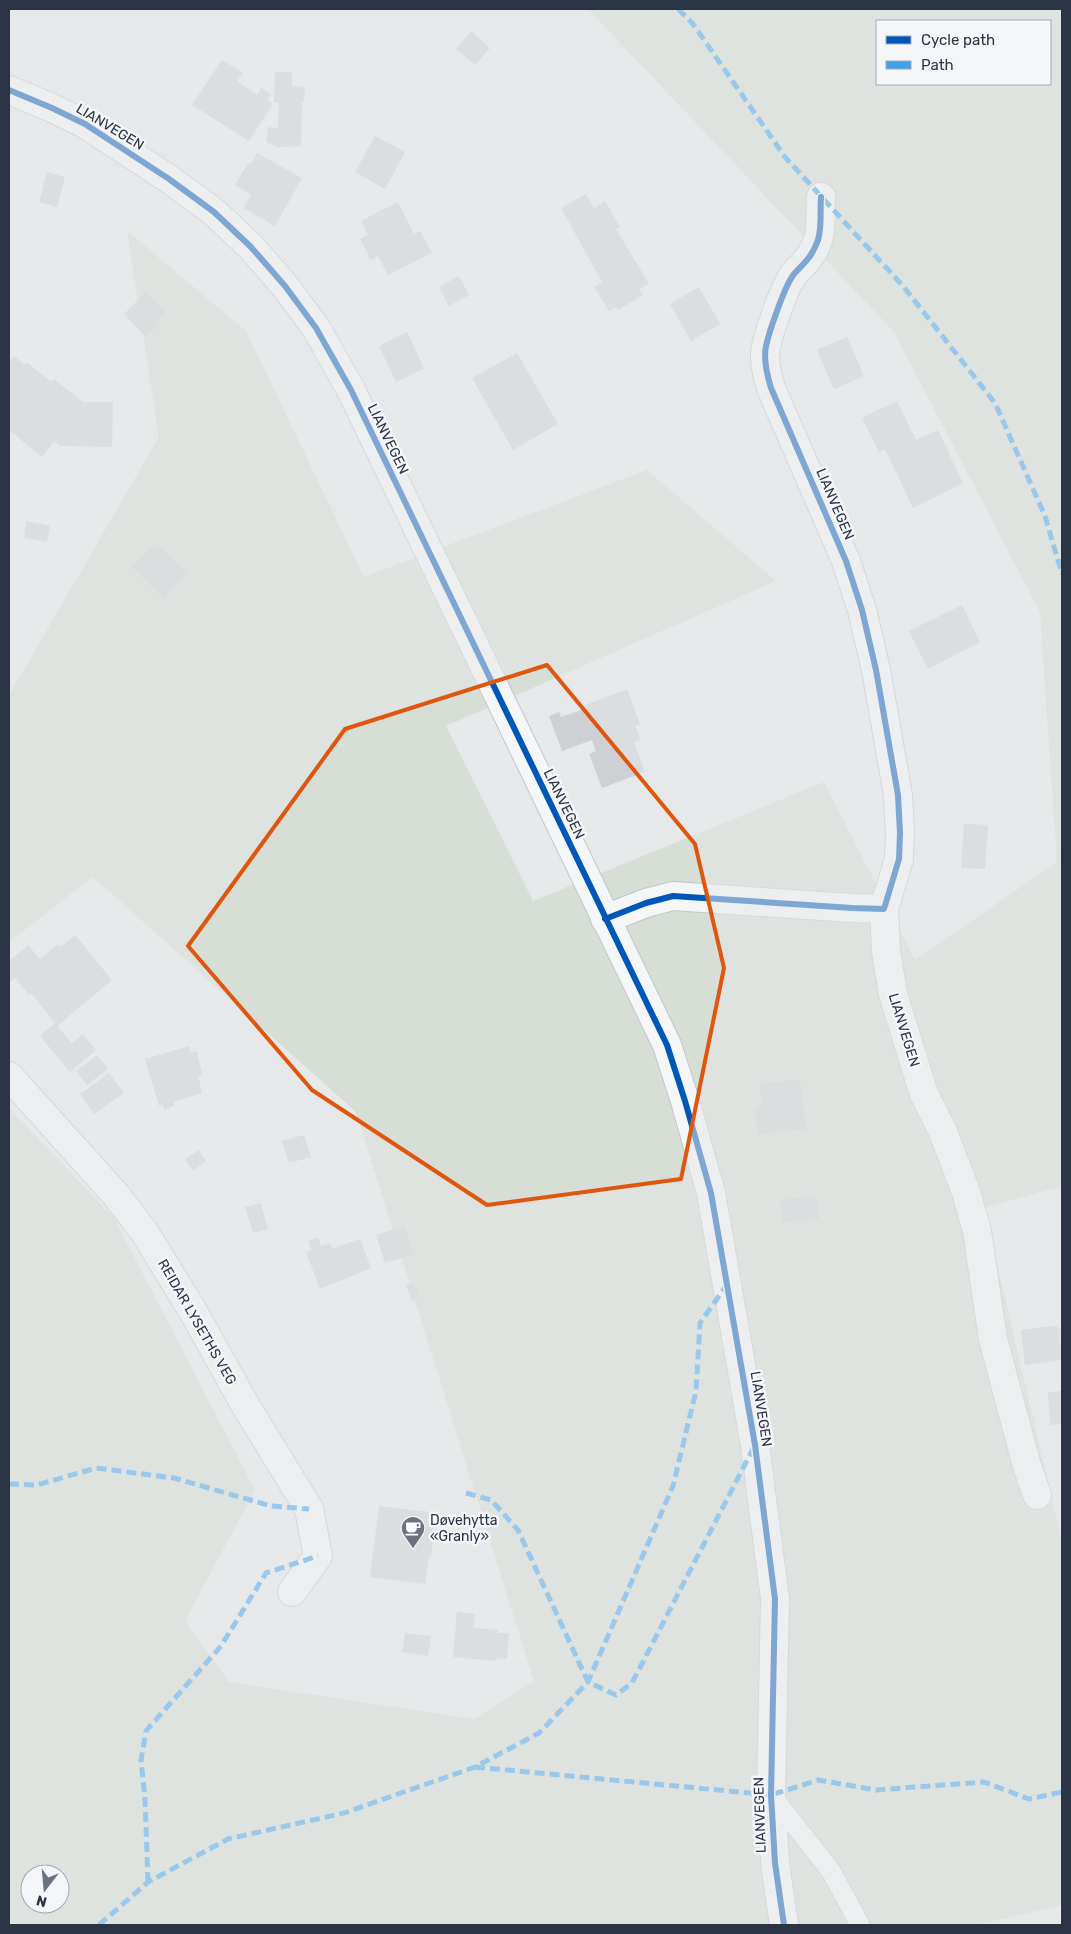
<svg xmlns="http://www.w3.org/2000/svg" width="1071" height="1934" font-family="Rubik,sans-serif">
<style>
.green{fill:#d6ded6;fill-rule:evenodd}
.building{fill:#ced0d3}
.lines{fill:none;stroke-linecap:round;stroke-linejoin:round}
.service-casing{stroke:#c4c6c8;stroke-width:21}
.minor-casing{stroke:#c4c6c8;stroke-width:30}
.service{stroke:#f5f6f7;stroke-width:19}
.minor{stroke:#f5f6f7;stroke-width:28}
.quiet{stroke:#3ea3ec;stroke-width:5;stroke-dasharray:10 5;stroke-linecap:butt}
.cycleway-casing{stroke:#f4f6f9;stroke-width:9}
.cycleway{stroke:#0057b8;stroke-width:6}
.marked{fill:none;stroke:#df570f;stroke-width:4;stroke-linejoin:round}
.labels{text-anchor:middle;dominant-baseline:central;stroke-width:5;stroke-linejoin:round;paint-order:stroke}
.street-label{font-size:14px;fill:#2b3445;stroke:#f4f6f9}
.poi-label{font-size:14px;fill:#2b3445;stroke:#f4f6f9;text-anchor:start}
</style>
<rect width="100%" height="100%" fill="#e6e8ea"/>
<!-- green -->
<path class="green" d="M588,9H1062V1186L984,1208L1062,1542V1905L976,1925H9V1108L114,1218L255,1490L185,1621L229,1682L474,1719L534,1681L356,1112L93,877L9,942V695L159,437L127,231L246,331L364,577L647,470L776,581L446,726L533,901L824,782L915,960L1057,862L1040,612L894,332ZM877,21H1050V84H877ZM30,1874H60V1904H30Z"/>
<!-- building -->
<path class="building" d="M471,31L490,48L475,65L456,49Z
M222,60L243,73L237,81L257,95L261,88L271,94L267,100L273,104L249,141L192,105Z
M275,72H292V86L305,87L304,102L302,103L301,146L277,147L266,142L268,127L278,128L279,103L274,102Z
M375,136L405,152L385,189L355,172Z
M257,153L302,178L275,226L244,208L251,195L235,185L248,163L251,164Z
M47,172L65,177L57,207L39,202Z
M586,194L594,208L605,201L620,227L616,229L649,284L639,289L643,295L618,310L616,307L609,311L594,287L602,282L561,208Z
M398,202L414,234L420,231L432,253L388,275L378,256L371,260L360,239L368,235L361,221Z
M459,276L469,295L449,306L439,287Z
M699,287L720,324L691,341L670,304Z
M146,292L166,312L155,322L158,325L146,337L124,314Z
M407,332L424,368L396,382L379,346Z
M847,337L864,376L834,389L817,350Z
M517,353L558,424L513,450L472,378Z
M14,356L24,364L28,363L51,382L54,379L83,402H113L112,447L60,446L54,441L42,457L9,430V363Z
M897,401L916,440L938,430L963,483L913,508L885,449L879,452L862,418Z
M26,521L50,526L47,542L24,538Z
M156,543L187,574L163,599L132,567Z
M962,605L980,642L928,669L909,631Z
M627,689L640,724L635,726L641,740L634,742L645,772L602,788L589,754L596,751L592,740L562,751L549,716L559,712L561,717L581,710L580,707Z
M964,824L988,825L985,869L961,868Z
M75,935L112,980L57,1026L72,1043L83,1034L96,1050L70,1072L40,1036L55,1023L31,993L29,995L15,978L9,983V961L28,945L40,959L58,944L61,947Z
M189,1046L191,1053L197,1051L202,1075L198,1076L202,1093L173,1102L174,1106L164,1110L163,1105L159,1106L145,1059Z
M97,1055L108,1069L87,1085L76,1071Z
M109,1073L124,1093L94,1114L80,1094Z
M800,1079L806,1129L758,1134L754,1108L762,1107L760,1084Z
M304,1135L311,1157L289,1163L282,1141Z
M199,1150L206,1161L193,1171L185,1159Z
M816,1196L819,1219L782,1222L780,1200Z
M261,1203L268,1229L253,1233L245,1207Z
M404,1226L414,1254L385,1263L376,1235Z
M318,1237L321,1246L330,1243L332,1249L360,1239L371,1268L320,1289L306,1252L311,1250L308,1241Z
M414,1282L419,1298L412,1301L406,1285Z
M1058,1325L1062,1360L1025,1365L1021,1330Z
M1062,1391V1424L1050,1425L1048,1392Z
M379,1506L436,1513L431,1557H429L425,1584L370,1577Z
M457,1612L475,1614L473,1628L498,1630V1633H509L507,1659L496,1658L495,1661L453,1657Z
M405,1633L431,1636L428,1656L402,1652Z"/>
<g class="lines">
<!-- service casing -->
<g class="service-casing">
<path id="service" d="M771,1795L831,1871L860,1925"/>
</g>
<!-- minor casing -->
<g class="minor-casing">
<path id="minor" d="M9,90L52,108L85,124L169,179L214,212L251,247L285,286L316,328L351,390L667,1045L685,1101L711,1193L755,1445L775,1599L771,1795L775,1863L784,1925
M884,909L886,951L893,994L924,1094L943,1132L966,1192L977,1231L993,1339L1027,1466L1037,1495
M605,919L646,903L673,896L852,908L884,909L899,859L900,833L898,795L876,670L862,610L846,561L771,388C767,375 763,360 766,346C769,332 785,285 794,274C805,262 812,257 818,240C822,227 820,211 821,197
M9,1076L116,1195L145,1233L194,1313L244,1403L309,1509L318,1556L292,1592"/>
</g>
<!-- service -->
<use href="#service" class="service"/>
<!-- minor -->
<use href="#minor" class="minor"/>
<!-- quiet -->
<path class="quiet" d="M678,9L693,24L785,157L903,286L995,403L1045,516L1062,574
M9,1484L37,1485L96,1468L174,1478L271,1506L309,1509
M466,1493L491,1500L518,1530L588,1682L616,1695L632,1683L754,1447
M475,1767L771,1795L818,1780L876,1790L984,1782L1029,1799L1062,1792
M148,1882L145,1799L141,1760L146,1731L221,1646L266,1573L318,1556
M99,1925L148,1882L228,1839L344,1813L475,1767L539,1733L588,1682L673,1486L696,1391L700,1323L728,1283"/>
<!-- cycleway casing -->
<g class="cycleway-casing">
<path id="cycleway" d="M9,90L52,108L85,124L169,179L214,212L251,247L285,286L316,328L351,390L667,1045L685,1101L711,1193L755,1445L775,1599L771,1795L775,1863L784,1925
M605,919L646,903L673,896L852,908L884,909L899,859L900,833L898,795L876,670L862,610L846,561L771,388C767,375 763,360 766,346C769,332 785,285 794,274C805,262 812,257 818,240C822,227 820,211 821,197"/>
</g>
<!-- cycleway -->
<use href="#cycleway" class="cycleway"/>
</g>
<!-- marked area -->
<path d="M0 0H1071V1934H0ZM547,665L695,844L724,968L681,1179L487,1205L312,1090L188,946L345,729Z" fill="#e6e8ea" fill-opacity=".55" fill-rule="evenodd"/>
<path class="marked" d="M547,665L695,844L724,968L681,1179L487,1205L312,1090L188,946L345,729Z"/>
<!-- icons -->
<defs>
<g id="cafe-pin" transform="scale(1.25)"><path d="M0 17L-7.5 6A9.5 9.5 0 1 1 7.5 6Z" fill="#6c737f" stroke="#f4f6f9"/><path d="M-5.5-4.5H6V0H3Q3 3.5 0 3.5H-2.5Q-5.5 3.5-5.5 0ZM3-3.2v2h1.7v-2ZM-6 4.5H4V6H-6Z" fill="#fff"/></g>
</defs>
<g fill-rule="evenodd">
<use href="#cafe-pin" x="413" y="1528"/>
</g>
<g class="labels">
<!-- street labels -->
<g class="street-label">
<text transform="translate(110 127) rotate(31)">LIANVEGEN</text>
<text transform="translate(388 439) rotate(64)">LIANVEGEN</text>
<text transform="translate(835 504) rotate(67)">LIANVEGEN</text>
<text transform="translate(564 804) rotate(64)">LIANVEGEN</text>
<text transform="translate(904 1030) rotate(73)">LIANVEGEN</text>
<text transform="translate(197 1322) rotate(60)">REIDAR LYSETHS VEG</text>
<text transform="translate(761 1409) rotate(81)">LIANVEGEN</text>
<text transform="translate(760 1815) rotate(-92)">LIANVEGEN</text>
</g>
<!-- poi labels -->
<g class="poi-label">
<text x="430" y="1520">Døvehytta<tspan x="430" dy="16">«Granly»</tspan></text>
</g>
</g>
<!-- border -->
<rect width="1071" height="1934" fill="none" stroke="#2b3445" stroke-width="20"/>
<!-- legend -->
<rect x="876" y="20" width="175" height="65" fill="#f4f6f9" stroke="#a4a8b1"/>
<rect x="886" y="36" width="25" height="8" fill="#0057b8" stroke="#a4a8b1"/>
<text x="921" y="45" font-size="15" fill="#2b3445">Cycle path</text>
<rect x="886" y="61" width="25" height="8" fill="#3ea3ec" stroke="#a4a8b1"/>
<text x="921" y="70" font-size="15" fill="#2b3445">Path</text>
<!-- north arrow -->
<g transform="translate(45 1889) rotate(196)"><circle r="24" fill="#f4f6f9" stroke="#a4a8b1"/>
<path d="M0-4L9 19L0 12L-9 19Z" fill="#6c737f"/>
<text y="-8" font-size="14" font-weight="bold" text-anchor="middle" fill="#2b3445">N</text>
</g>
</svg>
